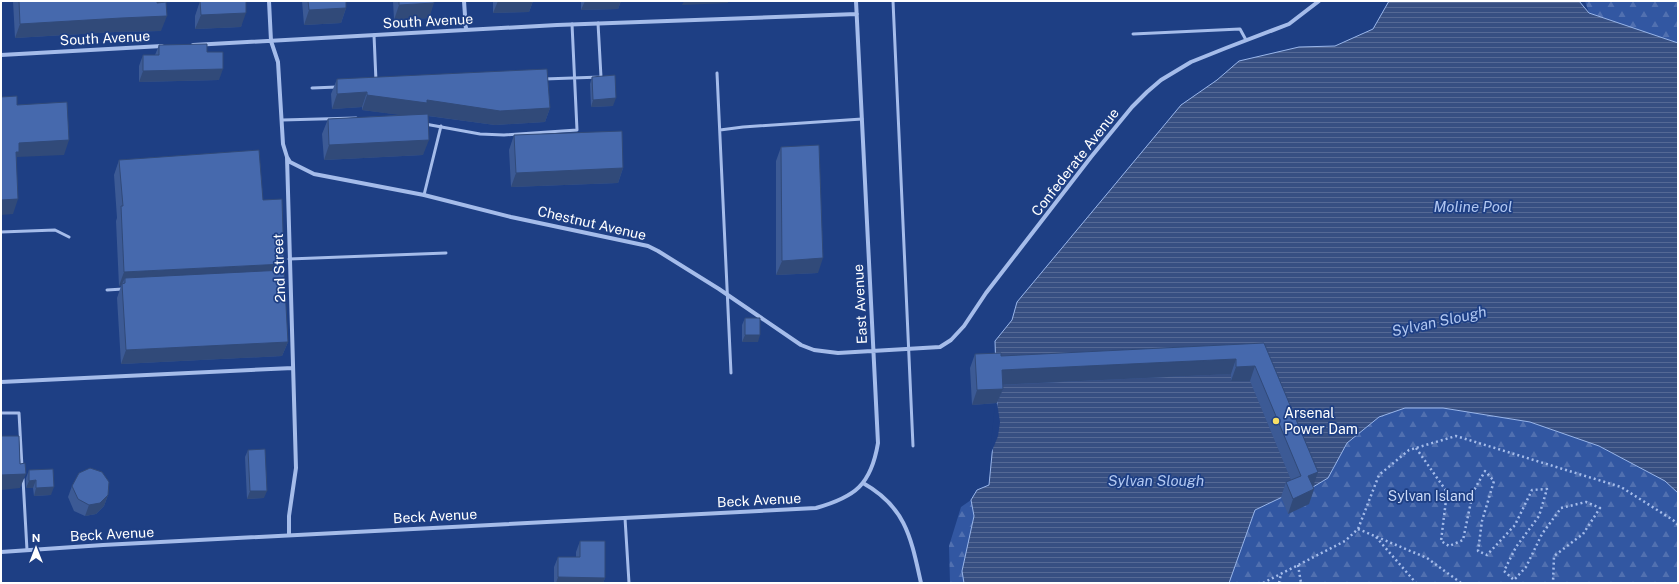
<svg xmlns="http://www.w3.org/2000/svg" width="1679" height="584" font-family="'Public Sans',sans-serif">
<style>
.forest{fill:url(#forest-firs)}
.water{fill:url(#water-rules);stroke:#99b6eb}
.pier{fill:#1e3f84}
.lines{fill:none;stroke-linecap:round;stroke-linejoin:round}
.path{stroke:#a5bcea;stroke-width:2.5;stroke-dasharray:2 3;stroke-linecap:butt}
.lane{stroke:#a5bcea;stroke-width:3}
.street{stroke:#a5bcea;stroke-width:4}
.wall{fill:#3c5a95}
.shaded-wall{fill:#314a79}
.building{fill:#4669ad;stroke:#314a79}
.poi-dot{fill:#f9df65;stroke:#1e3f84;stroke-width:1.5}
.labels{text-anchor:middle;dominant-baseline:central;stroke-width:3.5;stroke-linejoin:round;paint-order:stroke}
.street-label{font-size:14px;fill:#fff;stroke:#1e3f84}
.poi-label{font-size:14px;fill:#fff;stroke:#1e3f84;text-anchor:start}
.park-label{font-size:14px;fill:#cad9f7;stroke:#1e3f84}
.water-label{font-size:15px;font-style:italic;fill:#b1c7f1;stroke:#1e3f84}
</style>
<defs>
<pattern id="forest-firs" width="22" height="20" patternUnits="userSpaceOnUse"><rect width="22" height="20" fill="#3257a2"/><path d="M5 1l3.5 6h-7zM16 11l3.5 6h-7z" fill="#5170b0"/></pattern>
<pattern id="water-rules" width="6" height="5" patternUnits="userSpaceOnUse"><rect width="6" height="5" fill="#374f82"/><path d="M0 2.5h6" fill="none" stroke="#556995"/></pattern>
</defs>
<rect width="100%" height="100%" fill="#1e3f84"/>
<!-- forest -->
<path class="forest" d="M1585,1H1678V43L1589,13Z
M1405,408H1443L1530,422L1599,446L1665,481L1678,493V583H1229L1255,510L1295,491L1328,478L1347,443L1379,417Z
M971,500L974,516L963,571L964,583H950L949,546L961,507Z"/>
<!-- water -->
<path class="water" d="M1389,1H1579L1589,13L1678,43V493L1665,481L1599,446L1530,422L1443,408H1405L1379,417L1347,443L1328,478L1313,487L1295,491L1255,510L1229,583H964L962,571L974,516L971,500L977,490L989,485L997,403L995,341L1012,320L1017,302L1181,105L1217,80L1239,61L1299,47L1335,46L1373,29Z"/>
<!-- pier -->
<path class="pier" d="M997,403L1000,422L998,436L992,451L990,452L995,404Z"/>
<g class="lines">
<!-- path -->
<path class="path" d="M1416,448L1447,492L1441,541L1449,546L1463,540L1473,492L1485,471L1494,481L1482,521L1478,551L1487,555L1515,525L1532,490L1547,489L1539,516L1516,547L1504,571L1514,580L1526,567L1542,534L1561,508L1586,502L1600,508L1583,534L1554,556L1553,583
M1358,529L1427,558L1461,583
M1376,537L1416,583
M1298,565L1301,583
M1263,583L1345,541L1358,529L1379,475L1409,450L1456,436L1621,487L1673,520L1678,525
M1279,583L1281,574"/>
<!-- lane -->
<path class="lane" d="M893,1L913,446
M1133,34L1240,29L1246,40
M374,35L376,81
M717,73L731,373
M544,79L601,77L598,23
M312,88L337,87
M282,120L356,118
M425,124L480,134L504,135L577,130L572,24
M720,130L743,127L862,119
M424,195L441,126
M1,232L55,230L69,237
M289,259L446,253
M107,290L123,289
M1,413H19L22,467
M23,479L27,550
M625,518L629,583"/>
<!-- street -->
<path class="street" d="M269,1L271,41L278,62L283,144L287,157L296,468L289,516V535
M464,1L466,30
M193,45L557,25L857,14
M1,55L162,46
M287,157L290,162L314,174L424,195L511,217L648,246L658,251L719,289L801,345L814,350L838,353L940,347L951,340L964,326L986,293L1091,157L1132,107L1147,92L1161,80L1191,62L1226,48L1289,24L1319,1
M1,382L293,368
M863,483C906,507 911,538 921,583
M1,552L103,545L816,508C855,497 871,485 878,443L856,1"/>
</g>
<!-- wall -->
<path class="wall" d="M13,1H157L161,31L115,32L15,38Z
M200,1L247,4H246L241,27L195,29V16Z
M296,1H346V8L341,23L304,25L302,1L296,2Z
M393,1H434L429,18L394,20Z
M493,1H533L529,12L493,13Z
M581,1H621L618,9L581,10Z
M159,45L207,52L219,80L139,82V66L143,55H155Z
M592,77L613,106L591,107L590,84Z
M337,79L550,108L545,122L495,125L428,116L423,155L324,160L322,134L328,119L403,115L362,110V107L332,109L331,94Z
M514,135L623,168L618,183L511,187L509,150Z
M781,147L818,273L776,275V161Z
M119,160L263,200L281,270L288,342L282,356L121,364L117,298L121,286H119L116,221L117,218L114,175Z
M745,318L758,342H742V325Z
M1264,343L1314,489L1309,504L1288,514L1281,497L1286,482L1291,480L1250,381H1231V374L1003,385V389L997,403L972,405L970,368L975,354L1001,356Z
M248,450L264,498L247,499L245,457Z
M29,470L51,495L34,496L33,488H26V478Z
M72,486L108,495L104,506L96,514L85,516L74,511L68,497Z
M580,541L605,578L603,583H554V567L558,557H576V552Z"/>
<!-- shaded-wall -->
<path class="shaded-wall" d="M498,1H533L529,12L493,13Z
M585,1H621L618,9L581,10Z
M684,1H728V3L682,5Z
M762,1H784L762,2Z
M434,3L429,18L394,20L399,5Z
M346,8L341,23L304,25L309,10Z
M246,13L241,27L195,29L201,15Z
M167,16L161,31L115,32L15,38L20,24L121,18Z
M223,69L219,80L139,82L143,71Z
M367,92L362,107L332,109L337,94Z
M367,95L427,100L550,108L545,122L495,125L422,115V118L362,110Z
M616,98L613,106L591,107L593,100Z
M69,140L64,155L17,157L14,166L11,167L19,143Z
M429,140L423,155L324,160L329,145Z
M623,168L618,183L511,187L516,173Z
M18,199L13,214L1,215V200Z
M823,258L818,273L776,275L782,261Z
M284,264L278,279L125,283V278L121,286H119L124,272Z
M745,335H760L758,342H742Z
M288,342L282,356L121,364L126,350Z
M1236,359L1231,374L997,385L1002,370Z
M1255,366L1250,381H1231L1236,367Z
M1003,389L997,403L972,405L977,390Z
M1318,472L1313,487L1308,476Z
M26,474L20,488L1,490V475Z
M36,480L33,488H26L29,481Z
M54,487L51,495L34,496L36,488Z
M1314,489L1309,504L1288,514L1293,499Z
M250,491H267L264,498L247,499Z
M108,495L104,506L96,514L85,516L89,505Z
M558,577L605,578L603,583H556Z"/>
<!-- building -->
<path class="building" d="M19,1H157V3L166,2L167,16L121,18L20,24Z
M200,1H246V13L201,15Z
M308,1H346V8L309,10Z
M399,1H434V3L399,5Z
M207,44V52H223V69L143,71V55H159V45Z
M547,69L550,108L500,111L427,100V103L367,95V92L337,94V79Z
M615,75L616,98L593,100L592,77Z
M17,96V105L67,102L69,140L19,143V152H16L18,199L1,200V97Z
M428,114L429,140L329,145L328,119Z
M622,131L623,168L516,173L514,135Z
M819,145L823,258L782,261L781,147Z
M259,150L263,200L282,199L284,264L124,272L121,206H123L119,160Z
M284,270L288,342L126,350L122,284L125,283V278Z
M745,318H760V335H745Z
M1264,343L1318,472L1308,476L1314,489L1293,499L1286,482L1301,476L1255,366L1236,367V359L1002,370L1003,389L977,390L975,354L1001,353V356Z
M1,436H19L20,464L25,463L26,474L1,475Z
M265,449L267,491H250L248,450Z
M90,468L102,472L109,482L108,495L100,503L89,505L78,499L72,486L79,473Z
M53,469L54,487L36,488V480L29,481V470Z
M580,541H605V578L558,577V557H580Z"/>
<!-- markers -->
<circle class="poi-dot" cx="1276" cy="421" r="4"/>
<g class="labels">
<!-- street labels -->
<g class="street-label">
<text transform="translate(428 21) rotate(-3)">South Avenue</text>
<text transform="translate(105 38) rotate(-3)">South Avenue</text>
<text transform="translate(1075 162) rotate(-52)">Confederate Avenue</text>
<text transform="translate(592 223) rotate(13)">Chestnut Avenue</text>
<text transform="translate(279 268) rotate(-92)">2nd Street</text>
<text transform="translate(860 304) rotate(-93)">East Avenue</text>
<text transform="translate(759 500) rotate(-3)">Beck Avenue</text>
<text transform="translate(435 516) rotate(-3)">Beck Avenue</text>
<text transform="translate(112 534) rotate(-3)">Beck Avenue</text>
</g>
<!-- poi labels -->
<g class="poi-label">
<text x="1284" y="413">Arsenal<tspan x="1284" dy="16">Power Dam</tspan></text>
</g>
<!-- park labels -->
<g class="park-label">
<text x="1431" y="496">Sylvan Island</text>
</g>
<!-- water labels -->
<g class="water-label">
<text x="1473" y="206">Moline Pool</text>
<text transform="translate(1439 321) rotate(-12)">Sylvan Slough</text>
<text x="1156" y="480">Sylvan Slough</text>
</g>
</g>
<!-- border -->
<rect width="1679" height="584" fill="none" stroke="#ffffff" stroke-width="4"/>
<!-- north arrow -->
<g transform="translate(36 548)" stroke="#1e3f84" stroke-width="3" paint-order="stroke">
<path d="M0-3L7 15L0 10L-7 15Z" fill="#ffffff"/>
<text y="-6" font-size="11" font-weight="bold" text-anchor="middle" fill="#ffffff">N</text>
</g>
</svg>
